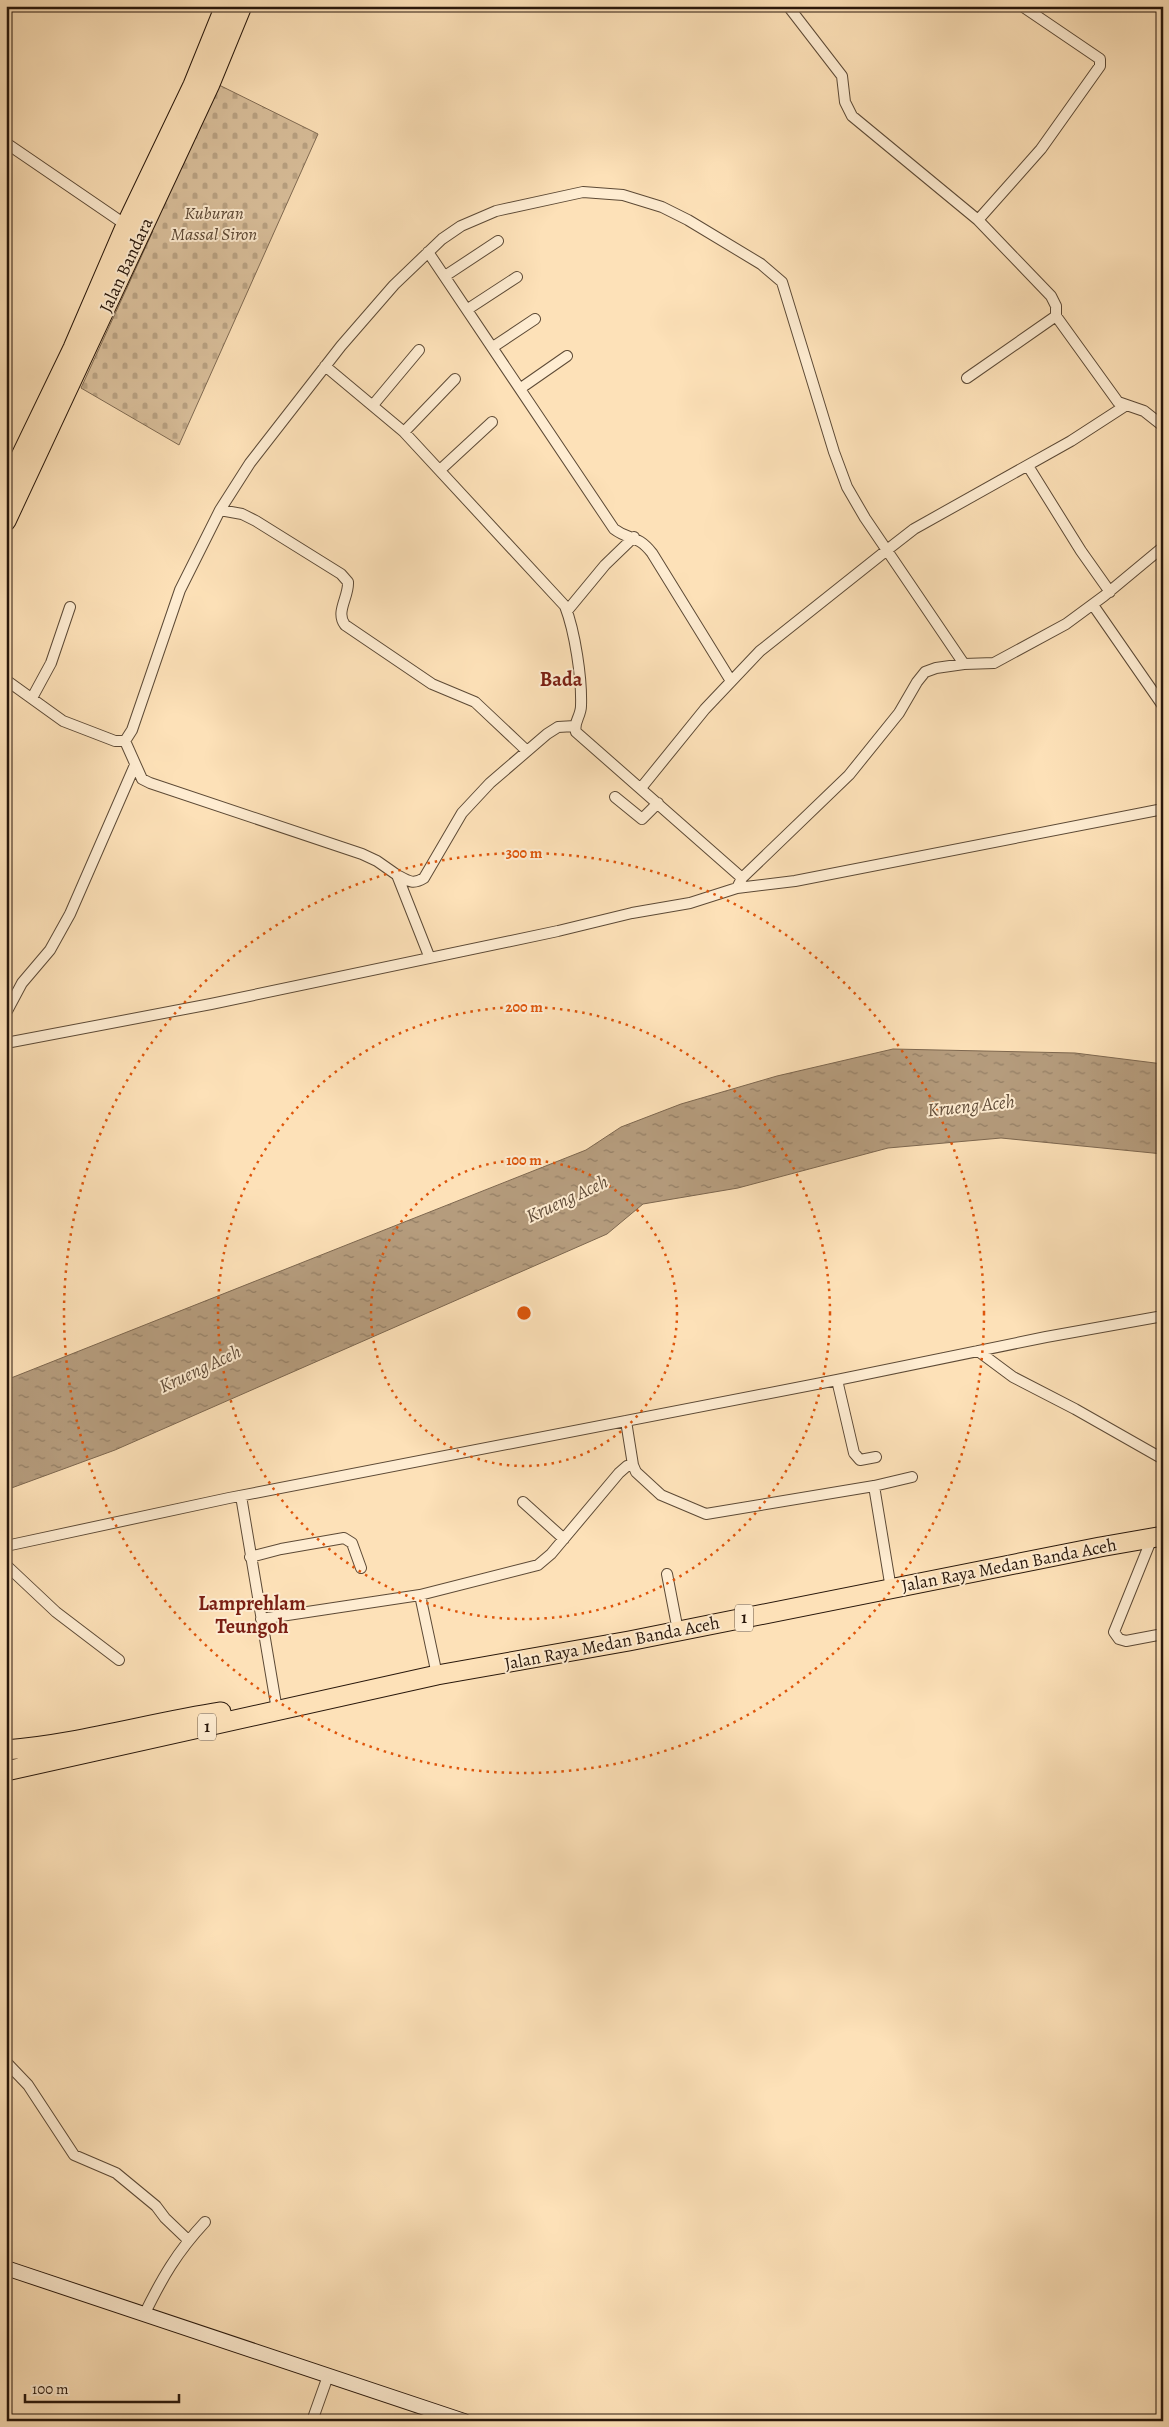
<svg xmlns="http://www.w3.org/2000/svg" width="1169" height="2427" font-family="Alegreya,serif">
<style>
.cemetery{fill:url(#cemetery-stones);stroke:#806b53}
.water{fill:url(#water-ripples);stroke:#7d674f}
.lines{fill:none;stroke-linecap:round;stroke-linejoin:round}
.street-casing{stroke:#5d4a36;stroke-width:12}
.secondary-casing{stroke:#28170b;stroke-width:16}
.highway-casing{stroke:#28170b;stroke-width:21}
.street{stroke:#feecd1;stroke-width:10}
.secondary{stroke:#feecd1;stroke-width:14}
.highway{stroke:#fde1b8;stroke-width:19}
.ring{fill:none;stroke:#de560c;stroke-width:2.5;stroke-dasharray:2.5 5}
.labels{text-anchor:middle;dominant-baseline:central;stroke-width:4;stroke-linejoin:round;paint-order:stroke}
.shield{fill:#feecd1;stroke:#685746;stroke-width:1}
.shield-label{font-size:16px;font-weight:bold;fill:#28170b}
.park-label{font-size:18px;font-style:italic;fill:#5d4936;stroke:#feecd1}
.street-label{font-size:18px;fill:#28170b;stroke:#feecd1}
.water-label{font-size:19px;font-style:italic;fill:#604c39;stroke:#feecd1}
.quarter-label{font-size:20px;font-weight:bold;fill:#7a1f14;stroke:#feecd1}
.centre{fill:#de560c;stroke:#feecd1;stroke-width:2.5}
.ring-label{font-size:15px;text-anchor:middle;font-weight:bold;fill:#de560c;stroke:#feecd1;stroke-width:4;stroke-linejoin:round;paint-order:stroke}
</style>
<defs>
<pattern id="cemetery-stones" width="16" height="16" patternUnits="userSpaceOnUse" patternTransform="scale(1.25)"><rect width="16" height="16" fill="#d9bf9b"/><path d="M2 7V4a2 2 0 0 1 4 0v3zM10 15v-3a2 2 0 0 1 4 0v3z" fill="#baa384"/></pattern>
<pattern id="water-ripples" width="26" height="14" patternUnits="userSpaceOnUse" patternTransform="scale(1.25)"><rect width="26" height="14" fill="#b59c7d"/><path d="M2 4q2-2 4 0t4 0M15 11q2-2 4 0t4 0" fill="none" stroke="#937e65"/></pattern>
</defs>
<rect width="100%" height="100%" fill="#fde1b8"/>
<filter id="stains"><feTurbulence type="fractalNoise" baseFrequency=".004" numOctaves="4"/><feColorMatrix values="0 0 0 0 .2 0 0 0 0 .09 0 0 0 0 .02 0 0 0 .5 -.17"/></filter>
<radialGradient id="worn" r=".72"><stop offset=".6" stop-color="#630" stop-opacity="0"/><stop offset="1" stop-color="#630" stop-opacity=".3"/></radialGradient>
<!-- cemetery -->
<path class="cemetery" d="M215,83L318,134L179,445L81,388L153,231L148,227Z"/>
<!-- water -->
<path class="water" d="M893,1049L1075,1053L1163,1064V1154L1001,1138L888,1148L738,1188L643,1204L607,1234L115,1450L6,1490V1380L586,1150L621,1127L681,1104L777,1076Z"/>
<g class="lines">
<!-- street casing -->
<g class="street-casing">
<path id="street" d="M788,6L842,76L845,102L852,116L978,220L1041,149L1100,66V59L1022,6
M6,143L126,225
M978,220L1051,296L1056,306V316L1118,402L1144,411L1163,426
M428,252L614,529C630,541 637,534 652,553L731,681
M445,276L498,241
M468,309L517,277
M493,347L535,319
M325,366L404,432L565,606C575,632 582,678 581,706C581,716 573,723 576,732L742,878
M967,378L1056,316
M521,388L567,356
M373,405L419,350
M404,432L455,379
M1028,466L1081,551L1110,592
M440,470L492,422
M220,510L242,514L256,521L341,574L348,582C349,597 335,612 345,625L432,684L475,702L527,751
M1093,605L1163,706
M567,611L605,565L634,537
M6,680L63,721L115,741H125L132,730L180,590L220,510L250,463L341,346L394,285L442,239L461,226L496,211L583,192L623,195L662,207L688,220L761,264L782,282L834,452L847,487L865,518L964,664
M32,698L51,663L70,607
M125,741L142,779L150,783L362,854L377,861L397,875L429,956
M641,788L705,709L760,651L887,550L914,529L1071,441L1125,406
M615,797L642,819L658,803
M397,875C408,881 413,885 424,878L462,813L490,783L547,734L558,727L575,726
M737,888L795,881L1163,809
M6,1013L22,983L50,950L70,914L135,765
M6,1043L211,1004L558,931L632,913L690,903L737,888L742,878L849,775L899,713L917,682L925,672L936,668L964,664L994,663L1066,624L1104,596L1163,547
M978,1351L1013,1377L1075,1409L1163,1459
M837,1380L854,1453L860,1460L876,1457
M633,1465L636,1472L661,1495L706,1514L874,1486L912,1477
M874,1486L891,1589
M241,1496L276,1704
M523,1502L564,1539
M1152,1538L1114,1632L1119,1639L1126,1641L1163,1634
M6,1546L229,1498L837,1380L1046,1337L1163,1316
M250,1557L281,1549L344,1538L352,1543L361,1568
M6,1565L56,1612L119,1660
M667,1574L678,1631
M261,1619L420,1595
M437,1675L420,1595L538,1565L551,1554L619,1473L627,1466L633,1465L626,1421
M6,2062L28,2085L74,2155L116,2173L156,2206L165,2218L188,2240
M144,2315C162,2278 177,2252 205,2222
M312,2421L328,2376"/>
</g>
<!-- secondary casing -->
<g class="secondary-casing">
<path id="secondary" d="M6,2268L464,2421"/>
</g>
<!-- highway casing -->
<g class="highway-casing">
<path id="highway" d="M6,487L73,348L126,225L193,85L225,6
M6,521L210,84L242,6
M6,1750C79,1744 150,1723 221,1712
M6,1771L437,1675L629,1641L1100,1547L1163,1536"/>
</g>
<!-- street -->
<use href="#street" class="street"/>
<!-- secondary -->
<use href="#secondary" class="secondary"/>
<!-- highway -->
<use href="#highway" class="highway"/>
</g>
<!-- distance rings -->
<g class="ring">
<circle cx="524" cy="1313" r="153"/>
<circle cx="524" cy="1313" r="306"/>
<circle cx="524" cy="1313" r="460"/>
</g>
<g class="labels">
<!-- shield labels -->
<g class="shield">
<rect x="735" y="1604.5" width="18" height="27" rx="4"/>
<rect x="198" y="1713.5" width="18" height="27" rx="4"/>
</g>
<g class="shield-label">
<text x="744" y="1618">1</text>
<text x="207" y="1727">1</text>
</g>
<!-- park labels -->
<g class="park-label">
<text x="214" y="213">Kuburan<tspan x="214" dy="21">Massal Siron</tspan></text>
</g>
<!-- street labels -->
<g class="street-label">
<text transform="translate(126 265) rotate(-65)">Jalan Bandara</text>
<text transform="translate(1009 1565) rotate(-11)">Jalan Raya Medan Banda Aceh</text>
<text transform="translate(612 1643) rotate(-11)">Jalan Raya Medan Banda Aceh</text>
</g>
<!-- water labels -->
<g class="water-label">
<text transform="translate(971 1106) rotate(-6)">Krueng Aceh</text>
<text transform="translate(567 1199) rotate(-25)">Krueng Aceh</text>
<text transform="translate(200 1369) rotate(-25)">Krueng Aceh</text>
</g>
<!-- quarter labels -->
<g class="quarter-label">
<text x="561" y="679">Bada</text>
<text x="252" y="1603">Lamprehlam<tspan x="252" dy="23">Teungoh</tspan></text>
</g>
</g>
<circle cx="524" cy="1313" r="8" class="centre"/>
<g class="ring-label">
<text x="524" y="858">300 m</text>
<text x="524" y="1012">200 m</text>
<text x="524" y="1165">100 m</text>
</g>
<!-- margin -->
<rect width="1169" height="2427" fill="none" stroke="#fde1b8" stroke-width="25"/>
<rect x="8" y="8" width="1154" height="2412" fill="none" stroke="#28170b" stroke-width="2.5"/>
<rect x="12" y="12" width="1144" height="2402" fill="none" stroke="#28170b"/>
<!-- scale -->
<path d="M25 2394v8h154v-8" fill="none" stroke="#28170b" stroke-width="2.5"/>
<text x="32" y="2394" font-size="15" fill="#28170b" stroke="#feecd1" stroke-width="4" paint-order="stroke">100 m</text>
<rect width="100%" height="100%" filter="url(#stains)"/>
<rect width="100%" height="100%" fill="url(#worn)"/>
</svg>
